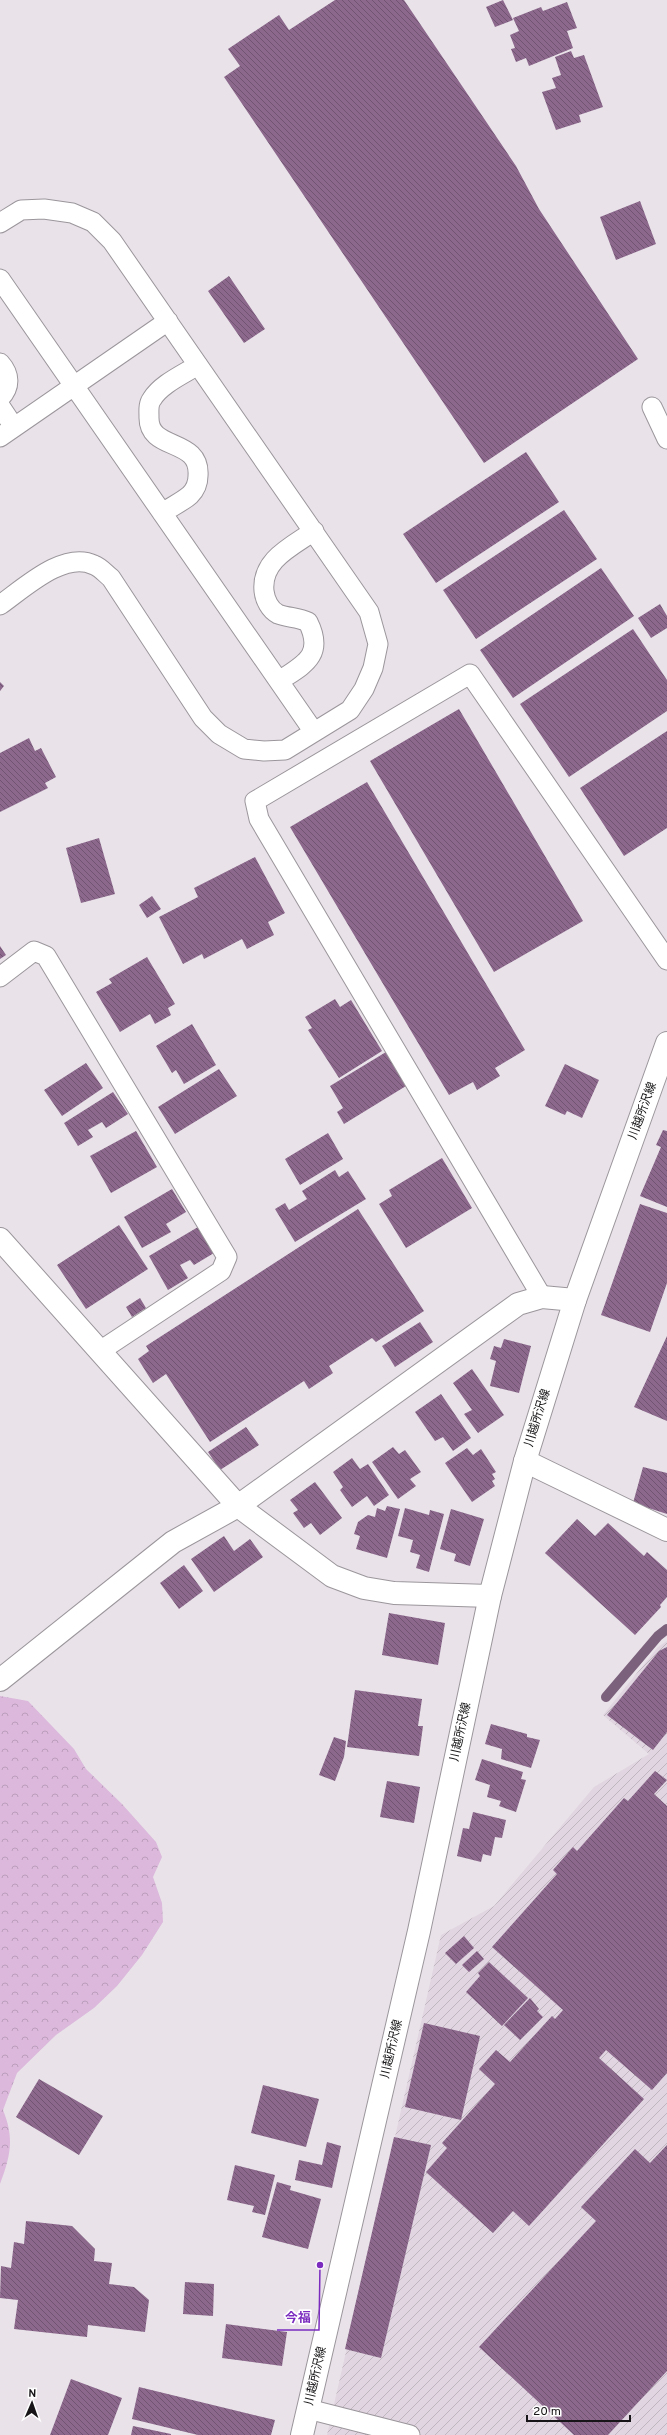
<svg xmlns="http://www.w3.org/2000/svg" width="667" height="2435" font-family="Overpass,'Noto Sans JP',sans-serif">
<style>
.industrial{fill:url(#industrial-furrows)}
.forest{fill:url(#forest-crowns)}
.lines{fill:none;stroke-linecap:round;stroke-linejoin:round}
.stream{stroke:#7c617c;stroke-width:10}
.building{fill:url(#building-back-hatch)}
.lane-casing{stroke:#9b969b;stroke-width:21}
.street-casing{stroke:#9b969b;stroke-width:24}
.primary-casing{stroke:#9b969b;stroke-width:24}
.lane{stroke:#fff;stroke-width:19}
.street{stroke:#fff;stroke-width:22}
.primary{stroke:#fff;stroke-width:22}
.labels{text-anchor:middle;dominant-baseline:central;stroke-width:3.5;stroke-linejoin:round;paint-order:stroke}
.street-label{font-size:12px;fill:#171517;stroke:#fff}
.leader{fill:none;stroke:#7b2cbf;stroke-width:1.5}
.callout-dot{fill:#7b2cbf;stroke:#fff;stroke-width:1.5}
.callout-label{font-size:13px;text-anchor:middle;font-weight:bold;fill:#7b2cbf;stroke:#fff;stroke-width:3.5;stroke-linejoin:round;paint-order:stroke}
</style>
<defs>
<pattern id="industrial-furrows" width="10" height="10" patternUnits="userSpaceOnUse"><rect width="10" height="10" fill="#e0d5e0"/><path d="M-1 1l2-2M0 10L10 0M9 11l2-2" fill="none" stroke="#bfb6bf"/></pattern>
<pattern id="forest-crowns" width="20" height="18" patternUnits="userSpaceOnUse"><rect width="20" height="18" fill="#dbb8dc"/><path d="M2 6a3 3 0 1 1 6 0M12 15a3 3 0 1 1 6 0" fill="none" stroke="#bb9dbc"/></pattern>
<pattern id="building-back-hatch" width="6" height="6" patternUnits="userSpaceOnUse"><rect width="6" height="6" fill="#8c688d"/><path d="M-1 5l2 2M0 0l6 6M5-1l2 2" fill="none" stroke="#715472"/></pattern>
</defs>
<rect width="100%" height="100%" fill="#e9e3e9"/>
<!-- industrial -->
<path class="industrial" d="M667,1641V2435H327L441,1935L494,1906L594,1787L649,1754L603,1715L658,1647Z"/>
<!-- forest -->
<path class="forest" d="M0,1696L28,1701L74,1749L86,1769L122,1804L156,1842L162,1857L153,1877L162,1903L163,1922L142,1955L117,1986L94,2008L56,2035L17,2073L3,2110C15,2139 10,2157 0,2184Z"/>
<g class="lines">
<!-- stream -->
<path class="stream" d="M606,1697L658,1636L667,1629"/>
</g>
<!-- building -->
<path class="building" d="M335,0H404L516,166L539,209L638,359L484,463L224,77L240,66L228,49L279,15L289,30Z
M503,0L513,20L495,27L486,7Z
M567,2L577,28L567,31L573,48L529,66L526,58L516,62L511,49L515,48L510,35L519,31L513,18L541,7L543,11Z
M571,51L574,58L584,55L603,107L579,115L581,122L556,130L542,92L556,88L552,78L561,75L555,57Z
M640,201L656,244L616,260L600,217Z
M229,276L265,329L244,343L208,291Z
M526,452L559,502L436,583L403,534Z
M564,510L597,559L476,639L443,590Z
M601,568L634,616L513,698L480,650Z
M660,604L667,616V628L651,638L638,618Z
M633,629L667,680V711L569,777L520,704Z
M0,682L4,686L0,691Z
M459,709L583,921L494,972L370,761Z
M667,731V828L624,856L580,788Z
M29,738L35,751L41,748L56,777L45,783L48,788L0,812V753Z
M367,782L525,1050L495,1068L500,1076L477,1090L473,1082L449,1095L290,827Z
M99,838L115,894L81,903L66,848Z
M255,857L285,913L268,922L274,935L247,949L242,939L204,959L202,954L183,964L159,917L198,897L194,888Z
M152,896L161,909L147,918L139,905Z
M0,946L6,955L0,959Z
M147,957L175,1004L168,1008L171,1015L155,1024L150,1014L120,1032L96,992L112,983L109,979Z
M335,999L340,1007L351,1000L382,1051L339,1078L308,1030L312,1028L305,1017Z
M192,1024L216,1065L184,1084L176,1070L172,1073L156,1046Z
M386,1052L406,1086L344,1124L337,1112L343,1108L330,1086Z
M86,1063L103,1088L62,1116L44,1090Z
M565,1064L599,1080L582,1118L567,1111L565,1115L545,1106Z
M219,1069L237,1096L175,1134L158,1107Z
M113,1092L128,1114L106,1128L102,1122L88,1130L93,1137L78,1146L64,1123Z
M663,1130L667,1131V1207L640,1196L661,1147L656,1145Z
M136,1131L157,1167L111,1193L90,1156Z
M328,1133L343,1159L300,1185L285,1159Z
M442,1158L472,1208L406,1248L379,1204L392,1196L389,1190Z
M335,1170L339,1177L348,1171L366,1199L295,1242L275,1209L285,1203L289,1210L307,1199L302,1191Z
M172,1189L186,1212L166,1224L171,1232L142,1248L124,1217Z
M640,1204L667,1213V1283L650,1332L601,1315Z
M358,1209L424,1311L376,1342L372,1338L329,1366L333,1373L309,1389L304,1381L210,1442L166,1374L153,1383L138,1359L149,1351L146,1346Z
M119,1225L148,1269L86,1309L57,1265Z
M198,1227L214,1253L194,1265L190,1260L180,1265L188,1278L168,1290L149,1256Z
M140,1298L146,1308L132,1317L126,1307Z
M420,1322L433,1342L395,1367L382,1346Z
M667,1336V1421L634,1407Z
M504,1339L531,1346L519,1393L490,1386L496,1361L490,1359L494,1346L501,1348Z
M472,1369L504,1415L478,1433L464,1414L472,1410L453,1383Z
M441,1394L471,1438L453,1451L443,1437L435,1441L415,1412Z
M246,1427L259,1445L220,1470L208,1452Z
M393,1447L399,1454L405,1450L421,1472L410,1479L416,1486L398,1499L372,1462Z
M467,1448L473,1455L481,1449L496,1472L492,1474L495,1479L492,1481L495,1486L472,1502L445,1463Z
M352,1458L360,1469L368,1464L389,1495L374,1506L367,1496L352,1507L340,1490L343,1487L333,1472Z
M643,1467L667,1473V1514L633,1503Z
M315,1482L342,1518L320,1535L311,1523L304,1528L293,1513L298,1510L290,1500Z
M387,1506L400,1509L387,1558L356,1549L360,1536L354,1534L358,1522L368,1515L375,1517L377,1508L385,1511Z
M405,1508L429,1515L430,1510L444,1514L429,1572L416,1568L420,1555L410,1552L413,1540L398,1536Z
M451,1509L484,1519L470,1566L454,1561L456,1554L440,1549Z
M577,1519L595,1536L608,1523L644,1556L647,1552L667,1570V1597L660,1605L661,1607L635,1635L545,1553Z
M224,1536L234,1551L250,1539L263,1557L214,1592L191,1559Z
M184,1565L203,1591L179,1609L160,1583Z
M389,1613L445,1623L438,1665L382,1655Z
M667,1647V1732L653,1750L607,1715L659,1651Z
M355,1690L422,1699L418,1726H423L419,1756L347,1747Z
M491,1724L527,1734V1737L540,1740L531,1768L501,1759L502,1749L485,1744Z
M334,1737L346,1741L344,1757L335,1781L319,1775Z
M482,1759L523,1772L521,1779L526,1780L516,1812L499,1806L501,1801L487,1797L490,1785L475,1780Z
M655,1771L667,1780L654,1794L667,1806V2073L652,2090L606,2050L599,2058L644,2099L529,2226L513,2211L493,2233L426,2172L447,2148L442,2143L495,2084L479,2069L496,2050L510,2062L552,2016L555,2019L563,2010L492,1947L557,1874L553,1870L573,1847L577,1851L624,1798L628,1801Z
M387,1781L420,1787L414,1823L380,1817Z
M473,1812L506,1820L502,1838L495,1837L491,1856L483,1854L481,1862L457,1856L463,1828L469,1829Z
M464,1936L474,1948L456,1964L445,1953Z
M477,1951L484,1959L469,1972L462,1965Z
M489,1962L528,1998L502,2026L466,1992L480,1976L478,1973Z
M530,1998L539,2009L537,2011L543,2017L520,2040L504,2025Z
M424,2023L480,2036L461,2120L405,2107Z
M39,2079L103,2116L79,2155L16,2117Z
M263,2085L319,2099L306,2147L251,2133Z
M394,2137L431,2145L381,2358L345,2349Z
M327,2142L341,2146L332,2188L295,2180L299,2160L322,2165Z
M667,2145V2371L608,2435H574L479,2347L596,2221L581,2207L635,2149L650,2163Z
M235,2165L275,2175L265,2215L252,2212L254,2206L227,2200Z
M277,2182L291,2186L290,2190L321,2199L308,2249L262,2237Z
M26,2221L72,2226L95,2249L94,2261L112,2263L109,2284L134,2287L149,2300L145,2332L88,2325L87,2337L14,2329L18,2300L0,2298L1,2266L11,2268L14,2242L24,2244Z
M185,2282L214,2284L213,2316L183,2314Z
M226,2324L287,2332L282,2366L222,2358Z
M71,2379L122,2398L108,2435H50Z
M139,2387L275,2420L271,2435H198L132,2419Z
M133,2426L171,2434V2435H131Z"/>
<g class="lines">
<!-- lane casing -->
<g class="lane-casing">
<path id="lane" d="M0,223L21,210L44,209L72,213L93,222L112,241L369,612L378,644L373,668L364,689L350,710L285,750L264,751L244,749L219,734L203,718L111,578C106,574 100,567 94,565C64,550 23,589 0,605
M0,279L314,732
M0,363C10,374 11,387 0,398
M0,406L14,427
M652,407L667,439
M0,437L168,321
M162,513C171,507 182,502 190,495C195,490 198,483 198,476C201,437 148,452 149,417C149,411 148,404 152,399C161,384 184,374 198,365
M279,681C303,665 325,656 308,622C298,617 288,618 278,614C270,610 265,600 264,591C261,560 291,547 314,531
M0,977L34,951L46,956L227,1257L221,1271L100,1351
M542,1297L259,819L255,801L470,674L667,960
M308,2409L410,2435"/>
</g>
<!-- street casing -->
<g class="street-casing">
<path id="street" d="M0,1239L238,1506L518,1304L542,1297L575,1300
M525,1461L667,1530
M0,1680L173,1542L238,1506L332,1576L364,1588L394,1593L490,1596"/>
</g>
<!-- primary casing -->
<g class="primary-casing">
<path id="primary" d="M302,2435L419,1931L490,1596L525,1461L575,1300L667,1043"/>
</g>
<!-- lane -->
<use href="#lane" class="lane"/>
<!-- street -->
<use href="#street" class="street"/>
<!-- primary -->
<use href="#primary" class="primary"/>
</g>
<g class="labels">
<!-- street labels -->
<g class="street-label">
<text transform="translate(643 1111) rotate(-70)">川越所沢線</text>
<text transform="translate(538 1418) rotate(-73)">川越所沢線</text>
<text transform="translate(461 1732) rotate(-78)">川越所沢線</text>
<text transform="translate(392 2049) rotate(-77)">川越所沢線</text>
<text transform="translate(316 2376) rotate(-77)">川越所沢線</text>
</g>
</g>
<!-- callouts -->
<path class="leader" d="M320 2265L319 2330H277"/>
<circle class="callout-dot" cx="320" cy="2265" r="4"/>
<g class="callout-label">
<text x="298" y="2322">今福</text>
</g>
<!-- north arrow -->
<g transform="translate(32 2403) rotate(2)" stroke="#ffffff" stroke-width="3" paint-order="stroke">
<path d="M0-3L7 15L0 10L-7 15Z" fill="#171517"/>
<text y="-6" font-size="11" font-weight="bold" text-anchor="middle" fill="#171517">N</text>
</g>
<!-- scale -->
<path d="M527 2415v6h103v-6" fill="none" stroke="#171517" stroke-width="2"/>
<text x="533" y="2415" font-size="12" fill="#171517" stroke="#ffffff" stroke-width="3" paint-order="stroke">20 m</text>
</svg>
